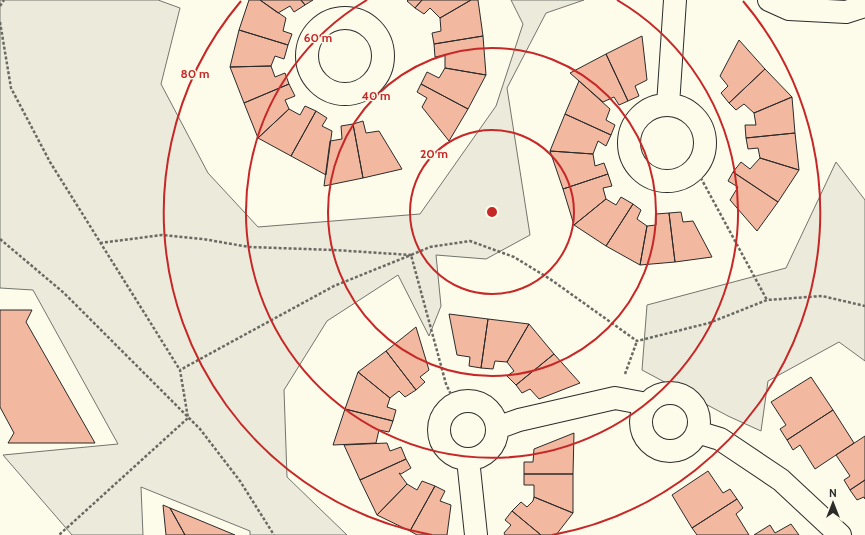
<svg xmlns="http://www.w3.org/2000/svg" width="865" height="535" font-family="Cabin,sans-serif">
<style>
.green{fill:#ecebdb;stroke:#74746e}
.building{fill:#f2b8a0;stroke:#2b2b2b}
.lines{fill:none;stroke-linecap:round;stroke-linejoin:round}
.minor-casing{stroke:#2b2b2b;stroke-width:24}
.path{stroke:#6a6964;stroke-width:2.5;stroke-dasharray:3 2;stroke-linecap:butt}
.minor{stroke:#fdfbea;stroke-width:22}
.ring{fill:none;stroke:#c62828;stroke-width:2}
.centre{fill:#c62828;stroke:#fdfbea;stroke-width:2}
.ring-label{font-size:12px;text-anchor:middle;font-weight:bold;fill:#c62828;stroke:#fdfbea;stroke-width:3;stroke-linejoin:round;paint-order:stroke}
</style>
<rect width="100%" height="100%" fill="#fdfbea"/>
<!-- green -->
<path class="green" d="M0,0H158L180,8L161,84L208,173L258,227L420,214L496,106L523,24L511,0H584L546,13L507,88L530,235L486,259L436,255L441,306L429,336L398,275L327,321L284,390L287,477L347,535H250V531L141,487L143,535H72L3,455L118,444L33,290L0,288Z
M836,162L865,200V361L839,342L768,381L761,431L728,416L642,370L647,305L786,268Z"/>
<!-- building -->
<path class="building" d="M249,0H260L286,18L283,31L292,34L288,45L239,30Z
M260,0H301L305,5L294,12L290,6L278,13Z
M301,0H313L305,5Z
M408,0H422L415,8L407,1Z
M422,0H471L440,18L430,8L424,14L415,8Z
M471,0H478L483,36L434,44L432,33L441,31L440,18Z
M239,30L288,45L284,59L275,56L271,66L230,67Z
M483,36L486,75L445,68V55L435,57L434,44Z
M642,36L647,80L635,86L639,96L628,101L606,54Z
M739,40L765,69L729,103L721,93L728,86L720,76Z
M606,54L628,101L619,105L614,97L603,102L570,73Z
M271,66L275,77L285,73L289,84L244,103L230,67Z
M445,68L486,75L468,109L421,84L427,72L439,78Z
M765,69L792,97L754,113L744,104L736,110L729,103Z
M579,81L610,109L606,120L615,125L611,135L565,114Z
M289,84L295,96L285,100L289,109L258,138L244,103Z
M421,84L468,109L449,141L422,107L427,98L417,92Z
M792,97L795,133L746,138L745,125H756L754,113Z
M305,106L316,111L291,156L258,138L289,109L300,115Z
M316,111L327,118L322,126L332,131L326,175L291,156Z
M565,114L611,135L606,146L598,141L593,154L550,151Z
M363,121L366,133L379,131L402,169L363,178L353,124Z
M353,124L363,178L324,186L330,141L342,139L341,126Z
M795,133L799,170L760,158L758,148L748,149L746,138Z
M550,151L593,154L595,166L604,163L608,174L563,189Z
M760,158L799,170L778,202L733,172L741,162L750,169Z
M733,172L778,202L757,231L730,200L738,187L728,181Z
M608,174L612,186L603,188L606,199L574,225L563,189Z
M621,197L633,204L606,246L574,225L606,199L616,205Z
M633,204L641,210L637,219L647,226L640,265L606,246Z
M681,212L683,222L693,221L712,257L675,262L669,213Z
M669,213L675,262L640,265L647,226L656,225V214Z
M0,310H32L26,322L95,443H8L14,433L0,407Z
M449,314L488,319L481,368L469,366L470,357L457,355Z
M488,319L529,324L507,362L495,361L493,369L481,368Z
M529,324L554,354L516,385L507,376L514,371L507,362Z
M416,327L429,370L420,377L425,382L416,390L386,351Z
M386,351L416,390L405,397L399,391L390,398L358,372Z
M554,354L580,383L539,399L530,389L522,393L516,385Z
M358,372L390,398L387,407L396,410L393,421L345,409Z
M811,377L833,410L787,440L780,429L786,425L771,402Z
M345,409L393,421L389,432L379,430L376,443L333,445Z
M833,410L854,443L815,469L800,445L793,450L787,440Z
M574,433L573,474H524V462H533L534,449Z
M865,436V480L850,490L844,480L850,476L836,455Z
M387,443L390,451L401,447L406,459L360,480L344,445Z
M406,459L411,468L401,474L399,473L407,484L377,515L360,480Z
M708,471L723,493L730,489L737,499L692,528L672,495Z
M524,474H573V513L534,497V485H524Z
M865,480V499L864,497L857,500L850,490Z
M422,481L435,486L410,531L377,515L407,484L417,490Z
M435,486L445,491L440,501L451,505L447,535H417L410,531Z
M534,497L573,513L556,535H541L512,511L521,502L527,507L533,501Z
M737,499L743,508L736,514L749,535H697L692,528Z
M163,505L170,508L185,535H166Z
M170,508L235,535H185Z
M512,511L541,535H505L504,533L511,525L505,520Z
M791,524L799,535H754L770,525L775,533Z"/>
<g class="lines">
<!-- minor casing -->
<g class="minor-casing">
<path id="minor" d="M769,0L789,9L846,12L865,6
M307 56a38 38 0 1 1 76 0a38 38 0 1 1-76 0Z
M668,105L675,0
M629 143a38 38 0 1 1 76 0a38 38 0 1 1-76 0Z
M641 422a29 29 0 1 1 58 0a29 29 0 1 1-58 0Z
M439 430a29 29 0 1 1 58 0a29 29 0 1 1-58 0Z
M497,428L519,420L615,398L647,404
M697,432L720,439L781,480L840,535
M468,459L476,535"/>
</g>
<!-- path -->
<path class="path" d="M0,6L4,0
M0,22L11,88L50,162L180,370L188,418L59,535
M696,169L767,300
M0,239L64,293L200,429L240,481L274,535
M100,243L162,235L203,239L249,247L334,250L411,255L334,286L180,370
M625,374L637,341
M455,403L446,384L411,255L430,247L470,241L514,257L550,279L637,341L709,323L767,300L822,296L865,306"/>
<!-- minor -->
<use href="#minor" class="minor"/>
</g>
<!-- distance rings -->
<g class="ring">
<circle cx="492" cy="212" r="82"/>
<circle cx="492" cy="212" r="164"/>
<path d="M617 0A246 246 0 1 1 367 0"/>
<path d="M432 535A328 328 0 0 1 241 1M743 1A328 328 0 0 1 552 535"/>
</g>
<circle cx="492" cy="212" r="6" class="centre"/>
<g class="ring-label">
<text x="318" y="42">60 m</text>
<text x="195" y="78">80 m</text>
<text x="376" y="100">40 m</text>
<text x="434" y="158">20 m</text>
</g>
<!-- north arrow -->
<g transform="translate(833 503)" stroke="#fdfbea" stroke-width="3" paint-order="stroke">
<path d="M0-3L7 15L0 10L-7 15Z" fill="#2b2b2b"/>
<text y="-6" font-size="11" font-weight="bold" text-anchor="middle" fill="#2b2b2b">N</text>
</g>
</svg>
